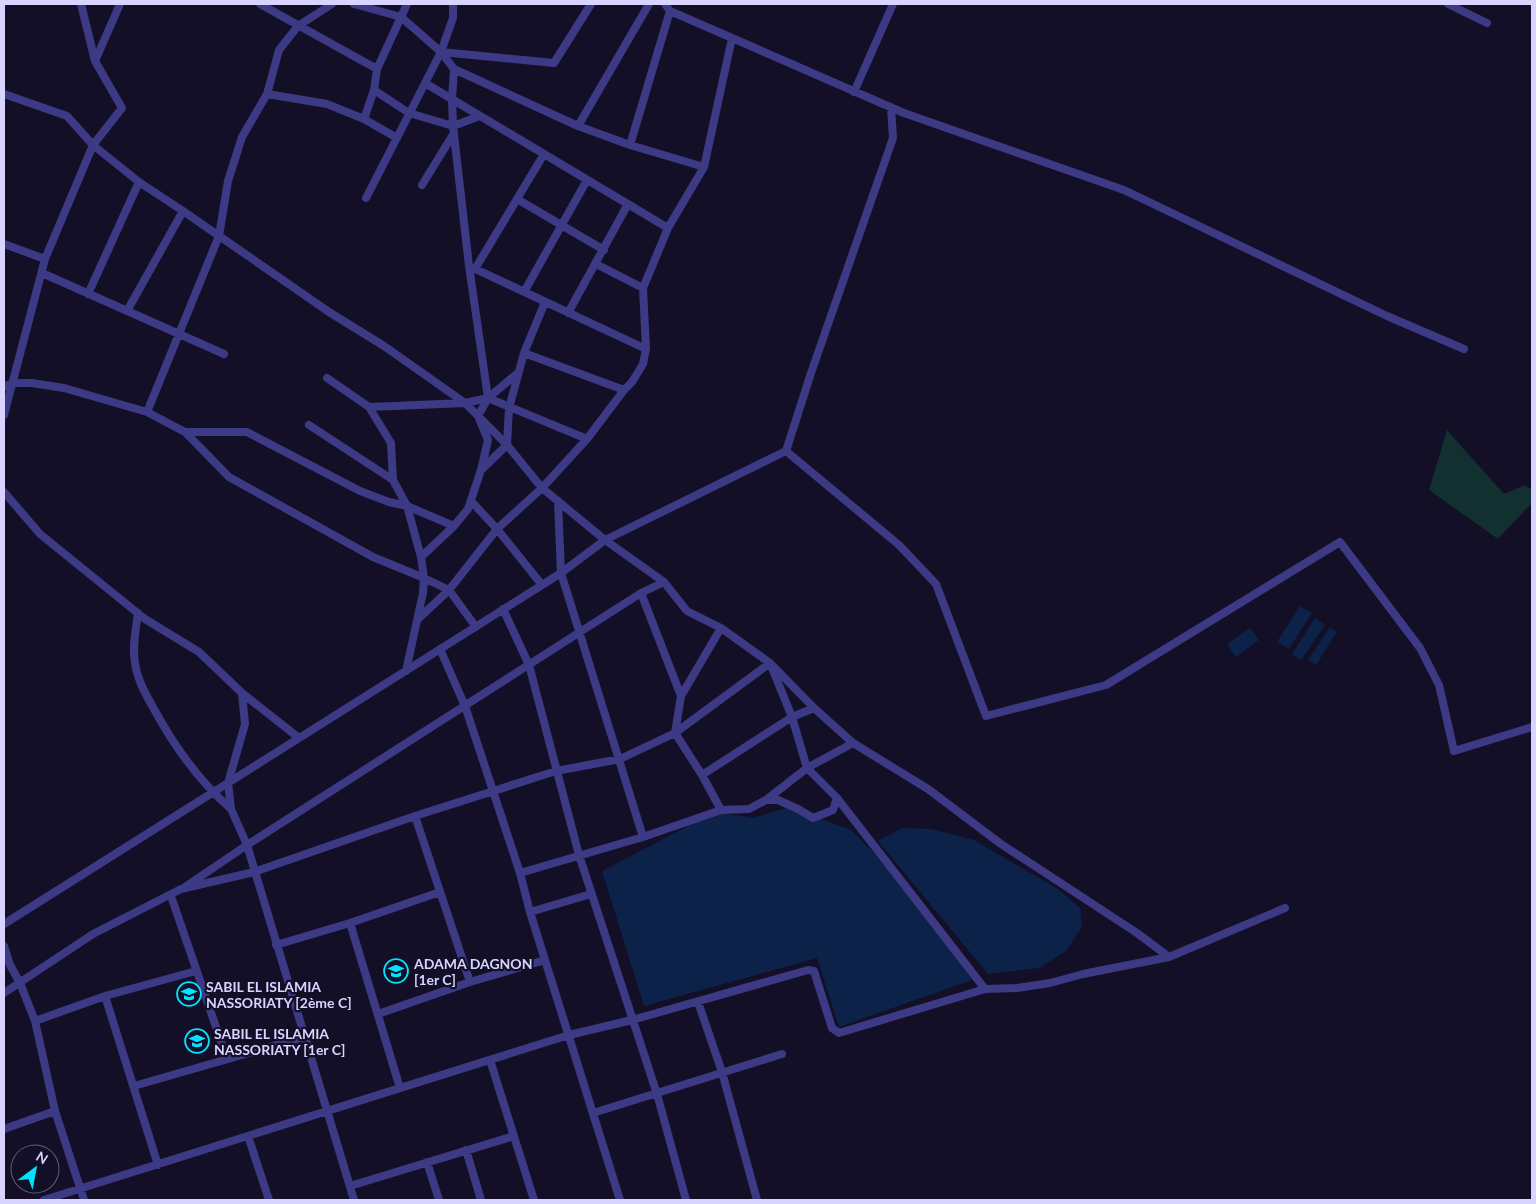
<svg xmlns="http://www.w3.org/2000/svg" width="1536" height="1204" font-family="Lato,sans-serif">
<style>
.green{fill:#12302f}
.water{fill:#0c2248}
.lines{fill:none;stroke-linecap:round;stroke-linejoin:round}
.minor{stroke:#3d3a85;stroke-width:8}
.labels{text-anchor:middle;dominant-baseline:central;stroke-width:4.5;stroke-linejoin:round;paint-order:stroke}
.poi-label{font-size:14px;font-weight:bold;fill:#d9d4ff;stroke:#130f26;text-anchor:start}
</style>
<rect width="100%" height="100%" fill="#130f26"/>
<!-- green -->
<path class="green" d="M1447,430L1504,494L1525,485L1532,490V503L1498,539L1429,490Z"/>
<!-- water -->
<path class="water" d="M1300,606L1312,613L1289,649L1277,642Z
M1315,618L1325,625L1301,660L1292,654Z
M1330,627L1337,632L1316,665L1308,660Z
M1250,628L1259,640L1236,657L1227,644Z
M789,807L851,830L873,852L942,936L972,980L839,1027L817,958L644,1006L602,871L715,812L753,818Z
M902,828L931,829L974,840L1058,889L1080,908L1082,927L1066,951L1039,968L988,974L878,841Z"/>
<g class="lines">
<!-- minor -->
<path class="minor" d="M260,4L377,69
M354,4L401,17L441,52L454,69L578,126L630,145L704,167
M665,4L670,11L904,113L1124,190L1387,316L1464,349
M1448,4L1487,23
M441,52L554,63L591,4
M95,61L120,4
M454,69L452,99L453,126L469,266L488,398L478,416L488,440L481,470
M425,83L668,228
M374,90L409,113L453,126L480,116
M854,92L893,4
M4,94L67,116L93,145L139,182L183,211L329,312L384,346L465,403L507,445L542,488L605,540L664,582L687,611L721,628L770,663L814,708L853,743L928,789L1001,844L1137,933L1169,957
M267,94L327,104L364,119L397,138
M891,107L893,138L811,373L786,451L899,545L936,584L986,716L1106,685L1340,542L1420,648L1439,685L1454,751L1532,727
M364,119L374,90L377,69L407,4
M578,126L649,4
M630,145L670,11
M422,185L454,133
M366,198L441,52L453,18V4
M517,199L604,250
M4,244L45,259
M596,264L643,288
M469,266L646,349
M475,269L544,154
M42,273L224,354
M524,292L587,180
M88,294L139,182
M127,311L183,211
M568,313L628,204
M524,353L624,390
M327,378L369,407L391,443L393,480L407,506L421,557
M4,387L12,383H32L64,388L147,412L185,432L229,477L373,557L424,578L449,590L476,627
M488,398L587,439
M369,407L465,403L488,398L519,372
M147,412L219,236L228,181L242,137L267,94L279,50L298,26L332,4
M4,415L45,259L93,145L122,108L95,61L81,4
M309,425L393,480
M185,432H247L360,491L389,502L407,506L454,526
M4,492L40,534L145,619L199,652L242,693L299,738
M471,501L497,529L542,585
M558,501L561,573L643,837
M641,593L681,696
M503,609L529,665L579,855L657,1094L686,1200
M138,613C136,629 132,646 135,663C137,679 146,695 154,709C174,746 199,781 231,809
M418,619L449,590L497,529L542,488L587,439L624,390L632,382L643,364L646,349L643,288L668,228L704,167L732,38
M440,649L465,706L520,873L530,912L620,1200
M406,671L423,593L424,578L421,557L454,526L468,509L481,470L507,445L509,408L524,353L545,302
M242,693L245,724L228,783L231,809L247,845L354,1200
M702,775L792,717L814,708
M766,800L807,768L853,743
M721,810L702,775L675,733L681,696L721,628
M415,816L470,982
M520,873L643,837L721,810L749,809L766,800H778L798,809L813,818L833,810L837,798
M185,887L247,845L641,593L664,582
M171,896L227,1059
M530,912L591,894
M350,923L400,1088
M4,924L561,573L605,540L786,451
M276,945L350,923L440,892
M4,946L10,965L20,983L35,1021L55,1111L84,1200
M4,993L93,934L181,889L254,872L415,816L556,771L620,759L675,733L770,663L792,717L807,768L837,798L985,989
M105,996L158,1165
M698,1002L722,1072L757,1200
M378,1014L470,982L545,960
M35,1021L105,996L196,971
M490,1060L534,1200
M134,1086L304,1037
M593,1113L782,1054
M4,1129L55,1111
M248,1136L269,1200
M466,1150L481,1200
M427,1162L439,1200
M350,1186L514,1136
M44,1200L569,1035L632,1020L808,970L814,971L832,1028L839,1033L985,989L1017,988L1050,983L1083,974L1169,957L1285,908"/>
</g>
<!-- icons -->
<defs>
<g id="school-ring" transform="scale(1.25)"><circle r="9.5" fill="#130f26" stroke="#00e5ff" stroke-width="1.5"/><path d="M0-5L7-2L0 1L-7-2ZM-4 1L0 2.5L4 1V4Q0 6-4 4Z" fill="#00e5ff"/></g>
</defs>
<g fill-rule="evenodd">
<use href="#school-ring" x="396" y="971"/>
<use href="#school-ring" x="189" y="994"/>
<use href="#school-ring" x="197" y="1041"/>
</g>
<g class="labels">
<!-- poi labels -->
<g class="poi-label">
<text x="414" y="963">ADAMA DAGNON<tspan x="414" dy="16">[1er C]</tspan></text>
<text x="206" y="986">SABIL EL ISLAMIA<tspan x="206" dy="16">NASSORIATY [2ème C]</tspan></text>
<text x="214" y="1033">SABIL EL ISLAMIA<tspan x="214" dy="16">NASSORIATY [1er C]</tspan></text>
</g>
</g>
<!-- border -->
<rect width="1536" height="1204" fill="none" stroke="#d9d4ff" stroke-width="10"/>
<!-- north arrow -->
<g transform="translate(35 1169) rotate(32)"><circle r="24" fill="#130f26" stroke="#625e7d"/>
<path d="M0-4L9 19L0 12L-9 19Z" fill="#00e5ff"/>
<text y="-8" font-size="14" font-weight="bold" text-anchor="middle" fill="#d9d4ff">N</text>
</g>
</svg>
